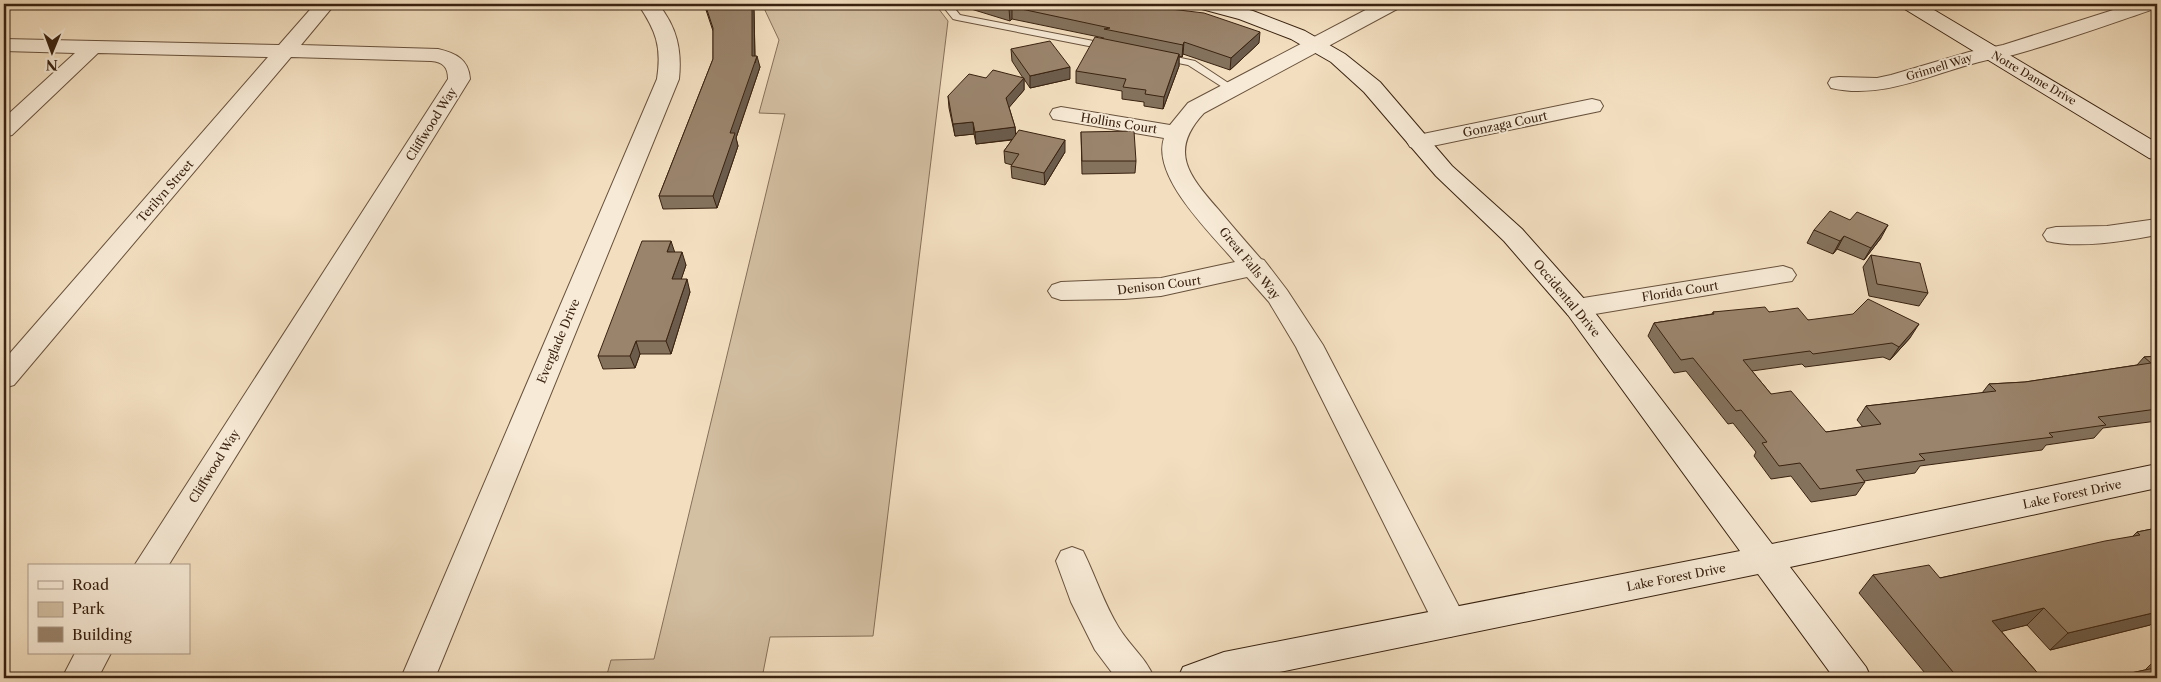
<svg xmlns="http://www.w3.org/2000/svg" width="2161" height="682" font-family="'Libre Caslon Text',serif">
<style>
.green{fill:#d3bfa2;stroke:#867059}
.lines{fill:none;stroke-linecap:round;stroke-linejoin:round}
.lane-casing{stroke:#68513c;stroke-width:2}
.street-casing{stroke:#68513c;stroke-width:2}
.secondary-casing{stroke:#392210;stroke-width:2}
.lane{fill:#f7ead6;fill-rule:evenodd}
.street{fill:#f7ead6;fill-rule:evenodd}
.secondary{fill:#f7ead6;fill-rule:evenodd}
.wall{fill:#84725d;stroke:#392210}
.shaded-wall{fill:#6c5c4c;stroke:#392210}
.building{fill:#9a846c;stroke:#392210}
.labels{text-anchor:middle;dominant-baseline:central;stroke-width:4;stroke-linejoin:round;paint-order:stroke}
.far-street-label{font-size:11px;fill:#392210;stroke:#f7ead6}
.street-label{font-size:12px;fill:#392210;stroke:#f7ead6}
</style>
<rect width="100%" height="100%" fill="#f3dfc0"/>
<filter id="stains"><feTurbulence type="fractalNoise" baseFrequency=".004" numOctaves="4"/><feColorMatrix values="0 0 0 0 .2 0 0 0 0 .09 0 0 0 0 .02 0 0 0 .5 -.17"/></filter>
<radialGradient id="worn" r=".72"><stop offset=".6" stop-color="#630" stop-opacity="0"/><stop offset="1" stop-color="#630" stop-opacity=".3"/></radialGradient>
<!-- green -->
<path class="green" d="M762,4H935L948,21L873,636L770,637L762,678H606L611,660L654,659L785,114L759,113L779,40Z"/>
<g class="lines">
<!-- lane casing -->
<g class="lane-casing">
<path id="lane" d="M941,4H951L960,15L1109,44L1114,47L1109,50L957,20L953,19Z
M1162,54L1195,61L1236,88L1235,90H1227L1188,65L1158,59L1157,57L1158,55Z"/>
</g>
<!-- street casing -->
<g class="street-casing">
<path id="street" d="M315,4H335L301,45L438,49C455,53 469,59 470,79L168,566H134L448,79C448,67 443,62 431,61L291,57L14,385L4,388V360L268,57L98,53L12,135L4,137V118L75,53L4,51V39L279,45Z
M638,4H658C677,27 682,50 679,79L435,678H401L657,79C662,46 656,31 638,4Z
M1377,4H1402L1399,8L1204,113C1168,151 1189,176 1218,209C1232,226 1246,242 1261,259L1264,260L1287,290L1323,345L1467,622L1462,632L1450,637L1438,632L1296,347L1269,302L1247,277L1161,296L1124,299L1061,300L1052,297L1048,291L1052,285L1061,282L1161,278L1235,262C1211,233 1151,177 1164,138L1053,119L1050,114L1053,109L1061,107L1170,125L1188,103Z
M2132,4H2157V8C2109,24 2061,42 2013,55C2002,58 1990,59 1979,62C1931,74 1882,100 1831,88L1828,83L1831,78L1839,77L1877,78L1891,75L1969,52L2003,45Z
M1592,99L1600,101L1603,106L1600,111L1418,149L1410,147L1407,142L1410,137L1418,135Z
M2157,219V235C2125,241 2079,249 2047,241L2043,235L2047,229L2056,227L2107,226Z
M1783,266L1792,269L1796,275L1792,281L1577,317L1568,315L1564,308L1568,301L1577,299Z
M1072,547L1083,551C1096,577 1104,604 1119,628C1130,646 1147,659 1154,678H1116L1095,650L1071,602L1056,561L1061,551Z
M75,653H111L98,678H62Z"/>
</g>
<!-- secondary casing -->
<g class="secondary-casing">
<path id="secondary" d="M1195,4H1227L1253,11L1305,31L1345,54L1380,82L1452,166L1522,229L1586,301L1772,544L2157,464V488L1790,567L1866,667L1871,678H1834L1758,574L1251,678H1178L1183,667L1224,652L1740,551L1568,315L1504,241L1436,176L1364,92L1331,62L1291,39L1239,19L1198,8Z
M1900,4H1924L2157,143V160L2149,158L1903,8Z"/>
</g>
<!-- lane -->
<use href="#lane" class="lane"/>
<!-- street -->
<use href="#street" class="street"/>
<!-- secondary -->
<use href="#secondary" class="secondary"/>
</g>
<!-- wall -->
<path class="wall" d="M704,4H753L754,11L755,56L760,67L736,138L738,146L717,208L663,209L659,196L713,59V31Z
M965,4H1100L1259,43L1230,70L1183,54L1182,57L1179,56V66L1163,109L1144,106V102L1122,99V91L1076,83V71L1104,38L1012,19L1010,21L971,9Z
M1292,4H1305L1297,7Z
M1011,49L1070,79L1030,88L1024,79V90L1009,107L1015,127L1016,135L1065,152L1045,185L1012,178L1011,166L1012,165L1005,163L1004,151L1012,140L976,144L974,134L955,136L949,108L948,96L986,78H1023L1012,61Z
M1081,132L1136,161L1135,173L1082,174Z
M1814,230L1881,238L1864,260L1837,249L1833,254L1807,243Z
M675,252L686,265L681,279L690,292L671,354H640L635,368L603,369L598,356Z
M1871,255L1928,293L1919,306L1869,296L1863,267Z
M1713,312H1769L1808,320L1910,338L1890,360L1883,357L1805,367L1802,364L1752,371L1771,394L1826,432L1863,427L1857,420L1866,406L1982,393L1989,384L2025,382L2137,365L2144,357L2157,356V421L2103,428L2094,438L2046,445L2042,450L1920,466L1915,473L1864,481L1865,482L1856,495L1811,502L1791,476L1771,479L1754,456L1756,452L1733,423L1728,424L1686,371L1674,373L1648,336L1654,323L1712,314Z
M2157,528V619L2150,625L2050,650L2027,625L2001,631L2042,678H1929L1859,593L1873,575L1940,578L2132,537L2137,532Z
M2157,645V657L2151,651Z
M2157,663V678H2108L2145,670L2151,664Z"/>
<!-- shaded-wall -->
<path class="shaded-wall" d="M752,4H753L754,11L755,63L757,56L760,67L736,138L738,146L717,208L713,196L730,133Z
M1298,4H1305L1297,7Z
M1012,7V19L1010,21L1009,9Z
M1260,32L1259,43L1230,70L1231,58Z
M1184,42L1183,54L1182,57L1183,45Z
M1179,54V66L1163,109L1164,97Z
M1070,67V79L1030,88V76Z
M1024,78V90L1007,110L1006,98Z
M973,122L974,134L955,136L953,124Z
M1015,127L1016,139L976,144L975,132Z
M1065,140V152L1045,185L1044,173Z
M1888,225L1881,238L1864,260L1871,248Z
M1844,236L1837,249L1833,254L1840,241Z
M671,241L675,253L667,252Z
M682,252L686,265L677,292L672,279Z
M687,279L690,292L671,354L666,341Z
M1919,324L1910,338L1890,360L1899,347Z
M636,341L640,354L635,368L630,356Z
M2044,608L2027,625L1976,638L1992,621Z
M2157,612V619L2150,625L2050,650L2068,633Z"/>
<!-- building -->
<path class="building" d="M705,4H752V56H757L730,133H735L713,196H659L713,59V28Z
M990,4H1100L1110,6L1111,4H1129L1204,13L1260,32L1231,58L1184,42L1183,45L1104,29L1110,28L1012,7L1009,9Z
M1095,37L1179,54L1164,97L1145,94L1146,90L1123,87L1126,79L1076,71Z
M1050,41L1070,67L1030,76L1011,49Z
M993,70L1024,78L1006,98L1015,127L975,132L973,122L953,124L948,96L969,74L986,78Z
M1019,130L1065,140L1044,173L1011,166L1019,154L1004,151Z
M1134,131L1136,161H1082L1081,132Z
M1830,211L1850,220L1857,212L1888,225L1871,248L1844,236L1840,241L1814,230Z
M642,241H671L667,252H682L672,279H687L666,341H636L630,356H598Z
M1871,255L1920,263L1928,293L1877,284Z
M1868,299L1919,324L1899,347L1892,343L1813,354L1810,351L1743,360L1771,394L1791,391L1826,432L1881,424L1866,406L1996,391L1989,384L2025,382L2151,363L2144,357L2157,356V409L2098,417L2106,425L2049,433L2053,437L1919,454L1925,460L1856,470L1865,482L1820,489L1800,463L1779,466L1762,443L1767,442L1741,410L1736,411L1693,358L1681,360L1654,323L1714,314L1713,312L1765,307L1769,312L1798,308L1808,320L1853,314Z
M2157,528V612L2068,633L2044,608L1992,621L2042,678H1958L1873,575L1929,565L1940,578L2105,541L2140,535L2137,532Z
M2157,663V678H2108L2154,668L2151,664Z"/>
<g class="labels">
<!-- far-street labels -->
<g class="far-street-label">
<text transform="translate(1939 67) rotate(-17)">Grinnell Way</text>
<text transform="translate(2034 78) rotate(30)">Notre Dame Drive</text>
</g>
<!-- street labels -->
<g class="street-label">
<text transform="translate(1119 123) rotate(9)">Hollins Court</text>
<text transform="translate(431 124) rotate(-58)">Cliffwood Way</text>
<text transform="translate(1505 124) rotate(-12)">Gonzaga Court</text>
<text transform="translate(165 191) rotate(-49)">Terilyn Street</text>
<text transform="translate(1250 263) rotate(51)">Great Falls Way</text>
<text transform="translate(1159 285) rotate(-7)">Denison Court</text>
<text transform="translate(1680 291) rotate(-9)">Florida Court</text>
<text transform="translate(1567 298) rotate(50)">Occidental Drive</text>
<text transform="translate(558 341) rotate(-67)">Everglade Drive</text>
<text transform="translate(214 466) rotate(-58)">Cliffwood Way</text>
<text transform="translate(2072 494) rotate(-12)">Lake Forest Drive</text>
<text transform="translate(1676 577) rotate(-11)">Lake Forest Drive</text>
</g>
</g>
<!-- margin -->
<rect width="2161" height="682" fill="none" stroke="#f3dfc0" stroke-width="20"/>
<rect x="5" y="5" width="2151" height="672" fill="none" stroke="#392210" stroke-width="2.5"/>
<rect x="10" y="10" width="2141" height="662" fill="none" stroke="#392210"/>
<!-- legend -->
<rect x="28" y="564" width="162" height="90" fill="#f7ead6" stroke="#ab9a87"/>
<rect x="38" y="581" width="25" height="8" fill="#f7ead6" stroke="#ab9a87"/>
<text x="72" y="590" font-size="15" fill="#392210">Road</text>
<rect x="38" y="602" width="25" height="15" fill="#d3bfa2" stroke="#ab9a87"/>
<text x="72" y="614" font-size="15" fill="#392210">Park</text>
<rect x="38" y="627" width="25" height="15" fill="#9a846c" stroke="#ab9a87"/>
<text x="72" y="640" font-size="15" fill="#392210">Building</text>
<!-- north arrow -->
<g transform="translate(52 52) rotate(181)" stroke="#f7ead6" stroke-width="4" paint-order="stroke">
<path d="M0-4L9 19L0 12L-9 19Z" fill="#392210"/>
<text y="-8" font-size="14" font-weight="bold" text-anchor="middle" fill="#392210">N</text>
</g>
<rect width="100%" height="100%" filter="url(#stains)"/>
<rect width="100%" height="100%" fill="url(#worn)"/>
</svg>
